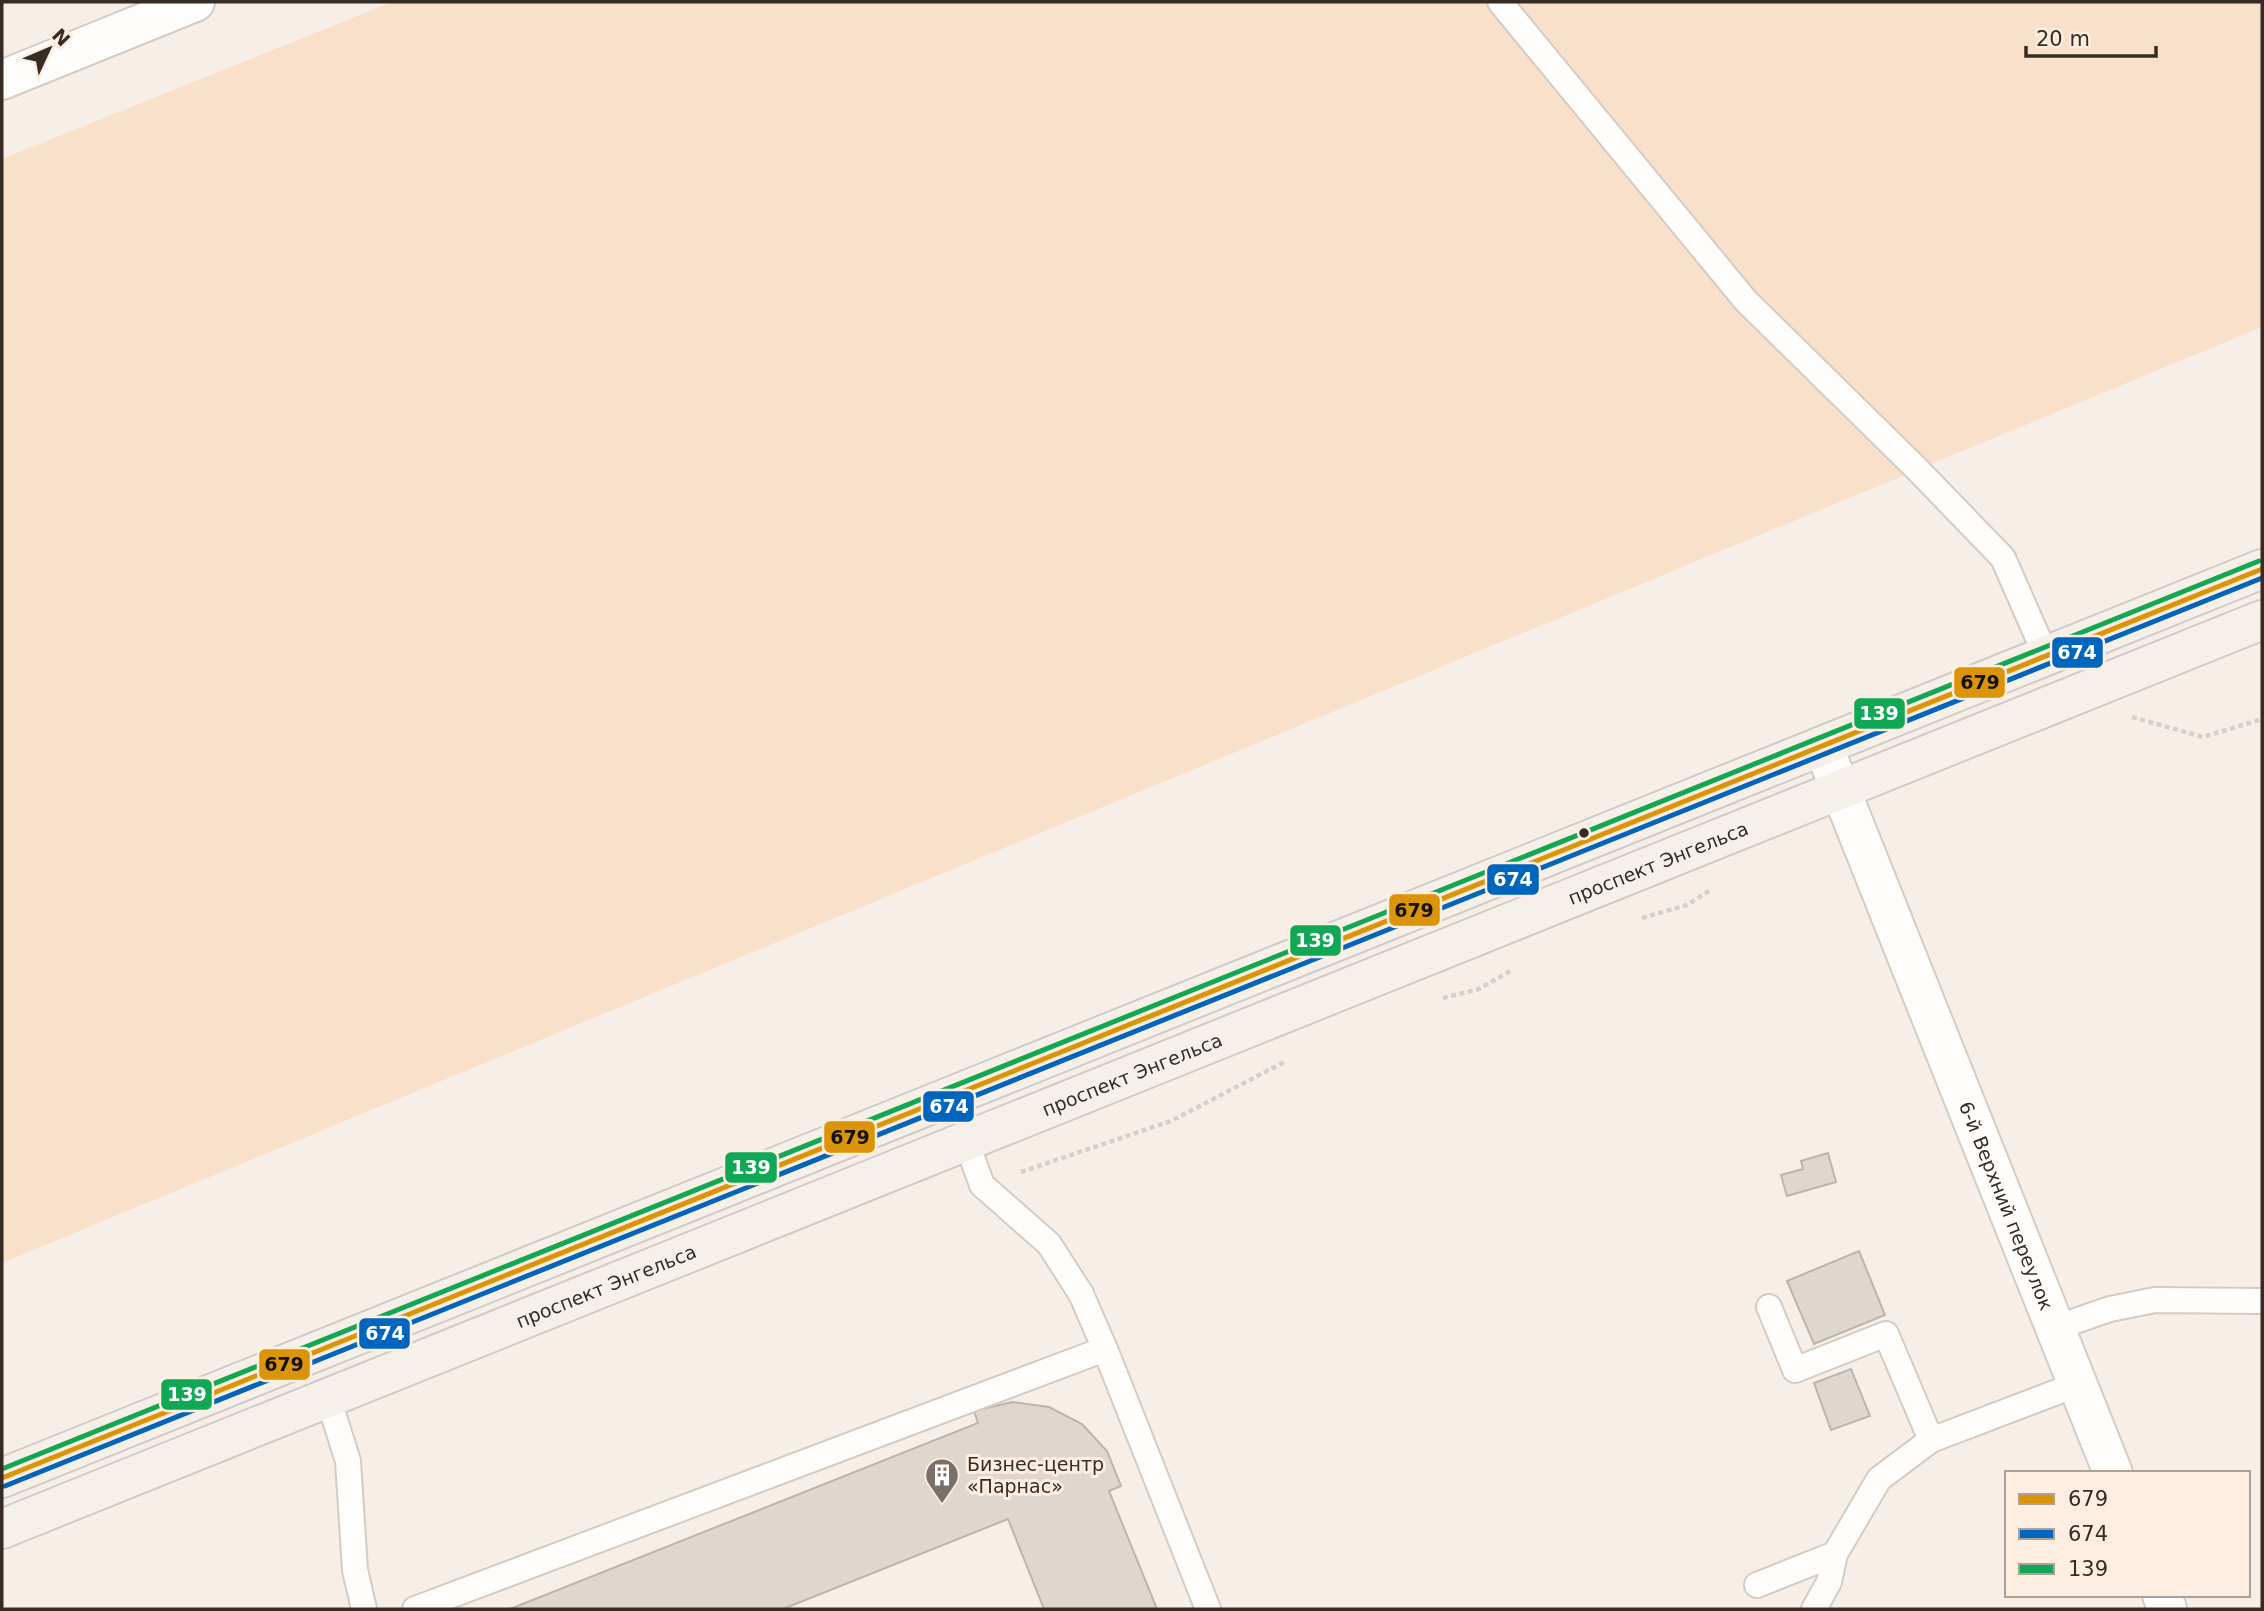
<svg xmlns="http://www.w3.org/2000/svg" width="2264" height="1611" font-family="'DejaVu Sans',sans-serif">
<style>
.green{fill:#f9e0ca}
.building{fill:#dfd6cf;stroke:#bcb4ad;stroke-width:2}
.lines{fill:none;stroke-linecap:round;stroke-linejoin:round}
.lane-casing{stroke:#d4ccc4;stroke-width:28}
.street-casing{stroke:#d4ccc4;stroke-width:42}
.primary-casing{stroke:#d0cbc6;stroke-width:42}
.path{stroke:#d4d0cd;stroke-width:4.5;stroke-dasharray:5 3.5;stroke-linecap:butt}
.lane{stroke:#fefdfb;stroke-width:24}
.street{stroke:#fefdfb;stroke-width:38}
.primary{stroke:#f5f0ea;stroke-width:38}
.bus-1-casing{stroke:#fdeee1;stroke-width:10}
.bus-2-casing{stroke:#fdeee1;stroke-width:10}
.bus-3-casing{stroke:#fdeee1;stroke-width:10}
.bus-1{stroke:#da9406;stroke-width:5}
.bus-2{stroke:#0065bd;stroke-width:5}
.bus-3{stroke:#10a855;stroke-width:5}
.bus-dot{fill:#362c25;stroke:#fdeee1;stroke-width:2.5}
.labels{text-anchor:middle;dominant-baseline:central;stroke-width:6;stroke-linejoin:round;paint-order:stroke}
.street-label{font-size:19px;fill:#362c25;stroke:#fdeee1}
.poi-label{font-size:19px;fill:#362c25;stroke:#fdeee1;text-anchor:start}
.line-badge{stroke:#fdeee1;stroke-width:2.5}
.badge-label{font-size:19px;text-anchor:middle;font-weight:bold;fill:#fff}
.pale-badge-label{font-size:19px;text-anchor:middle;font-weight:bold;fill:#111}
</style>
<rect width="100%" height="100%" fill="#f7efe7"/>
<!-- green -->
<path class="green" d="M392,2H2262V327L2,1263V159Z"/>
<!-- building -->
<path class="building" d="M1828,1153L1836,1182L1787,1196L1781,1175L1803,1169L1801,1161Z
M1859,1251L1885,1315L1814,1344L1787,1281Z
M1851,1369L1870,1416L1831,1430L1814,1383Z
M1012,1402L1049,1407L1082,1424L1107,1451L1121,1486L1109,1491L1157,1609H1044L1008,1519L783,1609H510L978,1423L974,1411Z"/>
<g class="lines">
<!-- lane casing -->
<g class="lane-casing">
<path id="lane" d="M1500,2L1746,301L1917,469L2003,558L2046,656
M966,1141L982,1185L1049,1244L1081,1294L1105,1349
M1769,1307L1795,1370L1886,1334L1931,1440
M2055,1328L2110,1309L2155,1300L2262,1301
M328,1398L348,1461L355,1570L364,1609
M1757,1585L1835,1554
M415,1609L1105,1349L1208,1609
M1814,1609L1829,1582L1835,1554L1879,1479L1931,1440L2078,1384"/>
</g>
<!-- street casing -->
<g class="street-casing">
<g id="street">
<path d="M2,80L195,2"/>
<path id="s1" d="M1823,746L2113,1473"/>
<path d="M2162,1595L2167,1609"/>
</g>
</g>
<!-- primary casing -->
<g class="primary-casing">
<g id="primary">
<path d="M2,1478L2262,569"/>
<path id="s2" d="M2,1529L2262,620"/>
</g>
</g>
<!-- path -->
<path class="path" d="M2132,717L2203,737L2262,719
M1642,918L1687,905L1712,889
M1443,998L1479,989L1512,970
M1021,1172L1171,1121L1286,1061"/>
<!-- lane -->
<use href="#lane" class="lane"/>
<!-- street -->
<use href="#street" class="street"/>
<!-- primary -->
<use href="#primary" class="primary"/>
<!-- bus-1 casing -->
<g class="bus-1-casing">
<path id="bus-1" d="M2,1478L2262,569"/>
</g>
<!-- bus-2 casing -->
<g class="bus-2-casing">
<path id="bus-2" d="M5,1486L2262,578"/>
</g>
<!-- bus-3 casing -->
<g class="bus-3-casing">
<path id="bus-3" d="M2,1469L2259,561"/>
</g>
<!-- bus-1 -->
<use href="#bus-1" class="bus-1"/>
<!-- bus-2 -->
<use href="#bus-2" class="bus-2"/>
<!-- bus-3 -->
<use href="#bus-3" class="bus-3"/>
</g>
<!-- icons -->
<defs>
<g id="building-pin" transform="scale(1.75)"><path d="M0 17L-7.5 6A9.5 9.5 0 1 1 7.5 6Z" fill="#7a7069" stroke="#fdeee1"/><path d="M-4-6H4V6H1V3H-1V6H-4ZM-2.5-4.3h1.7v1.8h-1.7ZM.8-4.3h1.7v1.8H.8ZM-2.5-1h1.7V.8h-1.7ZM.8-1h1.7V.8H.8Z" fill="#fff"/></g>
</defs>
<g fill-rule="evenodd">
<use href="#building-pin" x="942" y="1475"/>
</g>
<!-- markers -->
<circle class="bus-dot" cx="1584" cy="833" r="6"/>
<g class="labels">
<!-- street labels -->
<g class="street-label">
<text stroke="none"><textPath href="#s2" startOffset="1785">проспект Энгельса</textPath></text>
<text stroke="none"><textPath href="#s2" startOffset="1218">проспект Энгельса</textPath></text>
<text stroke="none"><textPath href="#s1" startOffset="495">6-й Верхний переулок</textPath></text>
<text stroke="none"><textPath href="#s2" startOffset="651">проспект Энгельса</textPath></text>
</g>
<!-- poi labels -->
<g class="poi-label">
<text x="967" y="1464">Бизнес-центр<tspan x="967" dy="22">«Парнас»</tspan></text>
</g>
</g>
<g class="line-badge">
<rect x="2051" y="636" width="53" height="33" rx="7" fill="#0065bd"/>
<rect x="1953" y="666" width="53" height="33" rx="7" fill="#da9406"/>
<rect x="1853" y="697" width="53" height="33" rx="7" fill="#10a855"/>
<rect x="1486" y="863" width="54" height="33" rx="7" fill="#0065bd"/>
<rect x="1388" y="893" width="53" height="34" rx="7" fill="#da9406"/>
<rect x="1289" y="924" width="53" height="33" rx="7" fill="#10a855"/>
<rect x="922" y="1090" width="53" height="33" rx="7" fill="#0065bd"/>
<rect x="823" y="1120" width="53" height="34" rx="7" fill="#da9406"/>
<rect x="724" y="1151" width="54" height="33" rx="7" fill="#10a855"/>
<rect x="358" y="1317" width="53" height="33" rx="7" fill="#0065bd"/>
<rect x="258" y="1348" width="53" height="33" rx="7" fill="#da9406"/>
<rect x="160" y="1378" width="53" height="33" rx="7" fill="#10a855"/>
</g>
<g class="badge-label">
<text x="2077" y="659">674</text>
<text x="1879" y="720">139</text>
<text x="1513" y="886">674</text>
<text x="1315" y="947">139</text>
<text x="949" y="1113">674</text>
<text x="751" y="1174">139</text>
<text x="385" y="1340">674</text>
<text x="187" y="1401">139</text>
</g>
<g class="pale-badge-label">
<text x="1980" y="689">679</text>
<text x="1414" y="917">679</text>
<text x="850" y="1144">679</text>
<text x="284" y="1371">679</text>
</g>
<!-- border -->
<rect width="2264" height="1611" fill="none" stroke="#362c25" stroke-width="7"/>
<!-- legend -->
<rect x="2005" y="1471" width="245" height="126" fill="#fdeee1" stroke="#ada096" stroke-width="2"/>
<rect x="2019" y="1494" width="35" height="10" fill="#da9406" stroke="#ada096" stroke-width="2"/>
<text x="2068" y="1506" font-size="21" fill="#362c25">679</text>
<rect x="2019" y="1529" width="35" height="10" fill="#0065bd" stroke="#ada096" stroke-width="2"/>
<text x="2068" y="1541" font-size="21" fill="#362c25">674</text>
<rect x="2019" y="1564" width="35" height="10" fill="#10a855" stroke="#ada096" stroke-width="2"/>
<text x="2068" y="1576" font-size="21" fill="#362c25">139</text>
<!-- north arrow -->
<g transform="translate(49 49) rotate(46)" stroke="#fdeee1" stroke-width="5" paint-order="stroke">
<path d="M0-5L12 26L0 18L-12 26Z" fill="#362c25"/>
<text y="-10" font-size="19" font-weight="bold" text-anchor="middle" fill="#362c25">N</text>
</g>
<!-- scale -->
<path d="M2026 46v10h130v-10" fill="none" stroke="#362c25" stroke-width="3.5"/>
<text x="2036" y="46" font-size="21" fill="#362c25" stroke="#fdeee1" stroke-width="5" paint-order="stroke">20 m</text>
</svg>
